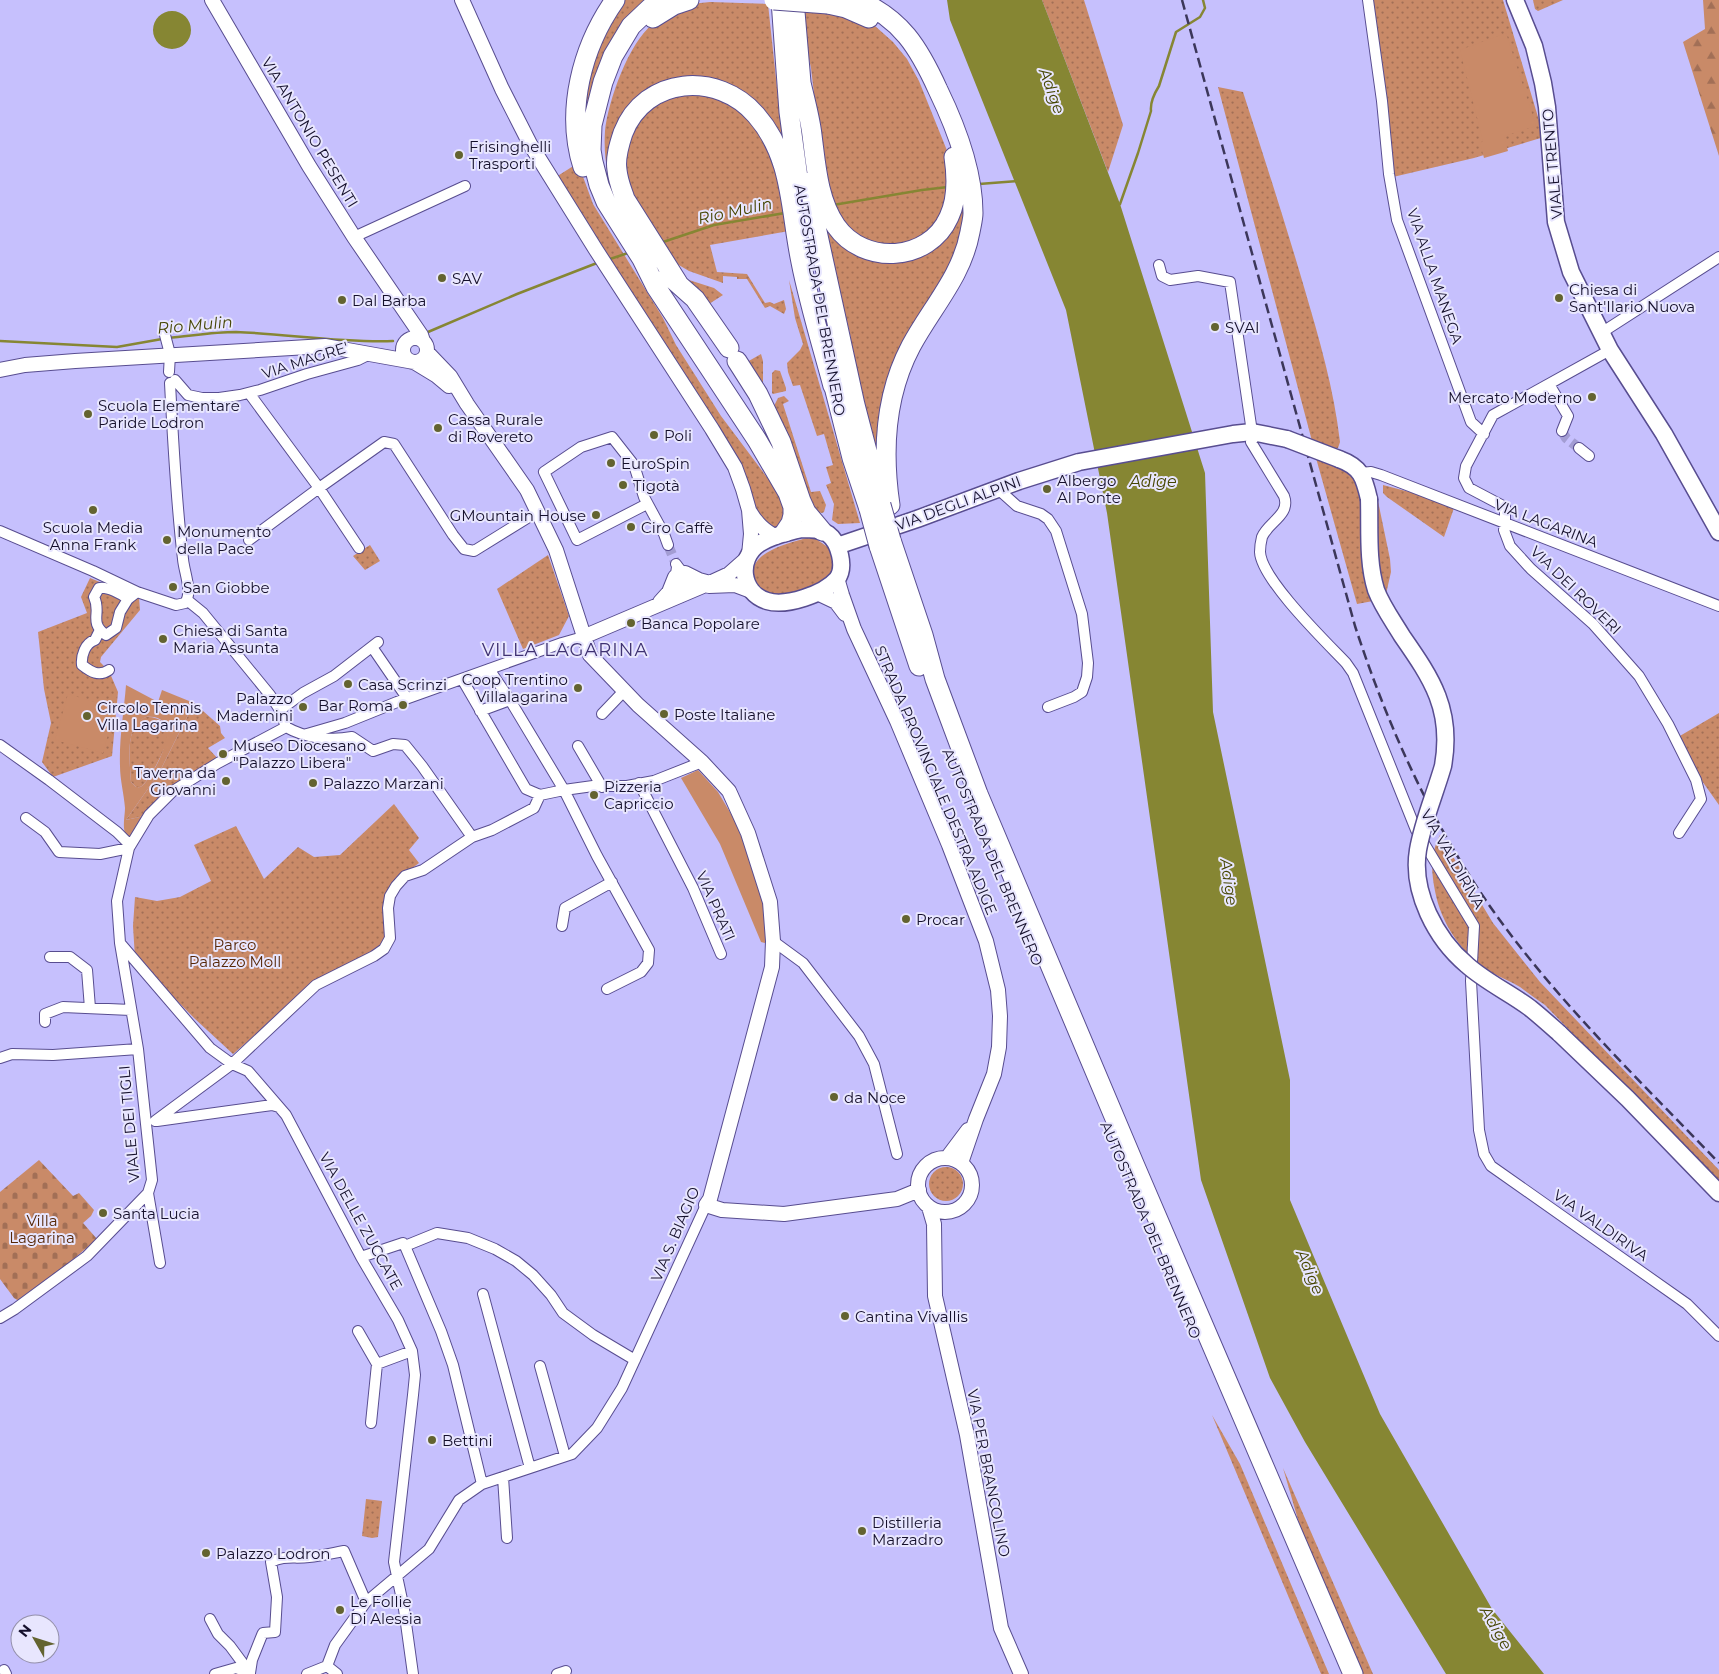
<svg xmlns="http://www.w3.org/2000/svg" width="1719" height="1674" font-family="Montserrat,sans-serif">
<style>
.grass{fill:url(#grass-dots)}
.forest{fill:url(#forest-firs)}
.cemetery{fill:url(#cemetery-stones)}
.garden{fill:#c98a68;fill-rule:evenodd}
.water{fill:#868633}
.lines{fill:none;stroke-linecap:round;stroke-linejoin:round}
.stream{stroke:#868633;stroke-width:2.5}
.street-tunnel{stroke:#a39dd3;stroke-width:10;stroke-dasharray:10 5;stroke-linecap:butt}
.street-casing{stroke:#584d90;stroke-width:12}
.secondary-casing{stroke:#584d90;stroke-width:16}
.primary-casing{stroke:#584d90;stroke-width:19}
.highway-casing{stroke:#584d90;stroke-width:21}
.street{stroke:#fff;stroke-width:10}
.secondary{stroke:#fff;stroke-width:14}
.primary{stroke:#fff;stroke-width:16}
.highway{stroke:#fff;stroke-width:19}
.rail{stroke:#3c375a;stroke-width:2.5;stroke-dasharray:10 5;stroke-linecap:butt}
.primary-bridge-casing{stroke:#584d90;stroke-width:19;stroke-linecap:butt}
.highway-bridge-casing{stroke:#584d90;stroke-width:21;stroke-linecap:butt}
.primary-bridge{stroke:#fff;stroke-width:16}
.highway-bridge{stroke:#fff;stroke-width:19}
.poi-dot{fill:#636330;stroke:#e8e6fe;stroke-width:2}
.labels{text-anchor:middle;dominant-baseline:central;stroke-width:4;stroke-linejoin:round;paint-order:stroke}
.street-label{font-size:15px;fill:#15102c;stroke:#e8e6fe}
.poi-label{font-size:15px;fill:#15102c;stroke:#e8e6fe;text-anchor:start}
.park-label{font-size:15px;fill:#572808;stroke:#e8e6fe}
.water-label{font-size:16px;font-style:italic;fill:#454502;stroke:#e8e6fe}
.quarter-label{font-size:18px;letter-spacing:1px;fill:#3f3272;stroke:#e8e6fe}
</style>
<defs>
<pattern id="grass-dots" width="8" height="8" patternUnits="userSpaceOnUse" patternTransform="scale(1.25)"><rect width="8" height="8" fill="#c98a68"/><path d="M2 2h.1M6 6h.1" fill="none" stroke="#a26f56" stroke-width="1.8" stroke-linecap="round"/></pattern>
<pattern id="forest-firs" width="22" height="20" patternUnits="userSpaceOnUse" patternTransform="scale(1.25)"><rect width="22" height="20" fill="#c98a68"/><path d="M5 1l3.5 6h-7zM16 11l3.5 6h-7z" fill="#a26f56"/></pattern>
<pattern id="cemetery-stones" width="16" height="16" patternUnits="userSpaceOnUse" patternTransform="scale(1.25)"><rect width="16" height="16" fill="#c98a68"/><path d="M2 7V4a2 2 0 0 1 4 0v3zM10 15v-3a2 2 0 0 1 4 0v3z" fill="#a26f56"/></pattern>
</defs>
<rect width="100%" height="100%" fill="#c6c0fd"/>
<!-- grass -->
<path class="grass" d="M620,0H651L623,27L589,173L582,85Z
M1042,0H1084L1123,125L1108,172Z
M1373,0H1503L1544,137L1474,158L1393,177Z
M1533,0H1563L1538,11L1535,9Z
M710,2L768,4L784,153L726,86L643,99L608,174C605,160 604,145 605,131C608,101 629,42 653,24C661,17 681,8 691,4C697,3 704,3 710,2Z
M810,6L861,18L875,26L893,42L907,59L919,81L950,158L944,217L915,244L872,248L836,218L822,162L811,68L799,12Z
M1218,87L1243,92C1264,157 1285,222 1304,287C1319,338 1334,389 1340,442L1338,448L1333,451L1312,441Z
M690,90L739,106L772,152L789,231L710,245L717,272L747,274L765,303L770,302L774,304L784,300L786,309L784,314L770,306L765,308L747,279H737V277L723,276V283L689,271L672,261L624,183L625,141L653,104Z
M578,163L593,204L663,318L676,345L721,416L787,504L785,523L776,528L763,525L556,177Z
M964,193L963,230L953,262L923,313L879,471L863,411L850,334L831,255L824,218L834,234L910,256Z
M689,280L714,288L723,295L709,304L688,281Z
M789,280L860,523L838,524L832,520L834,504L826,485L831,483L826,467L833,465L824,434L817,436L800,385L793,386L788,372L787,363L800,350L803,344L795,318Z
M761,354L763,361V385L747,362Z
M775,370L780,371L786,388V391L773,394L772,393V373Z
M784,396L789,401L783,404L811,492L820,491L826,505L824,512L822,513L813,511L774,406L778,398Z
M1316,458L1345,470L1348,469L1358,482L1373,601L1357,604Z
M1374,482L1390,559L1391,572L1386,594C1372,559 1375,519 1374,482Z
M1383,485L1417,494L1454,508L1444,537L1387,497L1383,493Z
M806,538L816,539L832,550L834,568L827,581L783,598L762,592C759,588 755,583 754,578C747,552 788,544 806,538Z
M370,545L380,561L365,570L353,556Z
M548,555L569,616L559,635L523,649L497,589Z
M90,578L139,598L140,610L101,657L100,662L109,671L118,692L112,756L53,777L42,762L51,723L44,689L38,632L87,613L81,597Z
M194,703L220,726L221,733L225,738L208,748L219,760L144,816L126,820L159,773Z
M1719,713V805L1673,740Z
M146,717C157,716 168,722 168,735C168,745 151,777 143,785C140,788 139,787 136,787L131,782C130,762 124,725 146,717Z
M394,804L419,838L409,850L419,863L398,879L383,943L377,950L317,982L233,1054L194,1018L135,958L133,926L135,897L157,901L180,897L211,881L194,845L236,826L264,879L298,847L314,857L340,855Z
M1440,835L1493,923L1540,982L1719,1170V1184L1545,1005C1536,999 1528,993 1520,987C1510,981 1499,977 1489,971C1461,953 1441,923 1435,891C1431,870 1430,855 1440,835Z
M929 1184a17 17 0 1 1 34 0a17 17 0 1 1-34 0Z
M1212,1415L1240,1464L1329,1674H1321Z
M1283,1468L1373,1674H1363L1301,1530Z
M366,1499L382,1501L378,1537L372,1538L362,1536Z"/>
<!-- forest -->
<path class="forest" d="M1703,0H1719V156L1683,42L1705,29Z"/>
<!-- cemetery -->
<path class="cemetery" d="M39,1160L73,1196L79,1193L94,1210L91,1216L83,1223L97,1239L22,1303L14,1298L0,1279V1192Z"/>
<!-- garden -->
<path class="garden" d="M1506,33L1536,126L1504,136L1508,151L1484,158L1480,143L1483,141L1460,50Z
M126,685L158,702L162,690L194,703L159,773L126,820L144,816L133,835L128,837C121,831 125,817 125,808C124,794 120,780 120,766C119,739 124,711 126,685ZM146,717C187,713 156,772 143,785C140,788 139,787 136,787L131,782C130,762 124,726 146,717Z
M68,694L115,708L103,753L55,740Z
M698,770L718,792L734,819L750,858L767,912L769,944L761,942L720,844L681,778Z"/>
<!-- water -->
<path class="water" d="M947,0H1042L1120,204L1205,473L1213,712L1290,1080V1200L1380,1414L1492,1609L1544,1674H1446L1305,1442L1270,1378L1201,1180L1107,513L1066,310L950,20Z
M153 30a19 19 0 1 1 38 0a19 19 0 1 1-38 0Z"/>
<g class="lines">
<!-- stream -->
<path class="stream" d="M979,184L1018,181
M1120,204L1138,153L1151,111C1150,102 1154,94 1159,86L1176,32L1200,17L1205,8L1203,0
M833,205L922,190L948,187
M660,243L714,225L785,213
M607,260L628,253
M428,332L517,294L597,263
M168,338C191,336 213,332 236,332C289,334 340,343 393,341
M0,341L117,347L162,339"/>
<!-- street-tunnel -->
<path class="street-tunnel" d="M1562,431L1566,438L1579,448
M668,545L676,564"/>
<!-- street casing -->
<g class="street-casing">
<path id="street" d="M1368,0L1382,101L1389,174L1397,220L1471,422L1484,434
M354,237L465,186
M1159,265L1162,276L1170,280L1198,276L1230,282L1253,439L1251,442L1284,496C1291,515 1268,522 1262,537C1261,541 1260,548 1260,552C1261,579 1326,642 1346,663L1353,673L1416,830L1474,926L1471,981L1479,1130L1484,1154L1491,1166L1687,1304L1719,1336
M1601,333L1719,257
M165,335L170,354L169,372
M1610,350L1493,415L1466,466L1464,478L1469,488L1505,507V523L1504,530L1510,546L1531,569L1593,624L1639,676L1668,724L1696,780L1701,799L1679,833
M175,380L188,395L202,398H219L240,395L260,390L307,374L358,360L370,354
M1549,384L1568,416L1562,431
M249,393L319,488L384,442L394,444L453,535L464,549L474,551L537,512
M1579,448L1589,456
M1361,473L1371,472L1381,475L1719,606
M998,489L1017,506L1041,514L1048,519L1056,531L1082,614L1088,663L1087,677L1082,692L1074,697L1048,707
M647,504L577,540L544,472L581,447L612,437L634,465L644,497L664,534L668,545
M0,531L93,571L137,592L176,605L185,603C193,592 184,572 183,559C176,500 173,442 170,383
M249,540L319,488L359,548
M676,564C684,576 691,576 685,593C676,585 675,578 677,567
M128,599L120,612L116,628L106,635C88,622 102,613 94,597L99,588C107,586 122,594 128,599L137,592
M187,600L203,613L270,695L280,710L286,727
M100,630L95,640C85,643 81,656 82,665C91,672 99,677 109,670
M372,647L407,698
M489,669L510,700L564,790L597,856L649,950L648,963L641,972L607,989
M462,679L526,789L540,795L564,790L593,786H627L654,781L702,762
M280,710L303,693L334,676L378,642
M480,711L510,700
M602,714L624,691
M286,727C305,738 330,741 352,737L373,751L393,744L405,745L422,766L472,837
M307,734L345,723L397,702L562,643L583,637
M0,745L49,780L117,832L127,842L129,848
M578,746L602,787
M639,783L693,888L721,954
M26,818L45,832L59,852L100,854L129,848
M562,926L565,908L612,882
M773,941L803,963L859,1036L874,1064L897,1154
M120,943L210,1048L232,1064L248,1071L286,1115L361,1257L398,1320L412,1351L415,1375L413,1395L394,1562L404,1609L413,1674
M50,957H70L87,970L90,1008
M45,1022V1014L63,1007L131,1010
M0,1058L12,1054L53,1055L138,1049
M155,1121L232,1064L316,985L374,956L384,949L390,938L388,908L390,896L396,886L405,876L423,870L472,837L492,830L534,808L540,795
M157,1121L272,1105L279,1107
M148,1193L160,1263
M405,1246L437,1233L468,1238L495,1249L516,1261L533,1275L551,1295L563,1313L593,1335L635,1360
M361,1257L403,1243L405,1246L441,1331L453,1365L482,1484
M483,1294L530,1468
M0,1318L15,1309L87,1256L148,1193L152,1180L138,1049L120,943L117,901L129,848L149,815L173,791L218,763L286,727
M358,1331L377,1364L412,1351
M540,1366L565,1456
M371,1423L377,1364
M503,1477L507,1538
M210,1619L218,1634L230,1646L250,1673
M327,1666L335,1645L366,1602L429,1549L459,1500L482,1484L572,1454L597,1428L622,1388L706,1205
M327,1666L337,1674
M4,1670L6,1674
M215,1674L236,1668L250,1673L252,1660L262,1635L263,1633L275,1632L277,1597L271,1562C284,1555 295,1559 309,1557C321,1556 333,1553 344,1551L366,1602
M307,1674L327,1666
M557,1674L566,1671"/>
</g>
<!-- secondary casing -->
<g class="secondary-casing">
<path id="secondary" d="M212,0L309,166L354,237L421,335L423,341
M462,0L502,89L530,144L596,250L712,429L735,467L743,489L749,510L751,534L749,555
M403 350a12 12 0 1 1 24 0a12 12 0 1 1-24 0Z
M427,352L450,376L467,404L527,490L556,550L590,655L638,705L702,762L729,791L748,833L770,902L773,941L772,967L710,1199L706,1205L722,1210L784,1214L897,1199L919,1190
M0,370L25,365L75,361L325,346L414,362L437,376L449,386
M750,512C757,524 764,530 776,537
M685,573L699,580L710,583
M837,578L842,595L854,629L897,721L949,845L986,941L998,990L1000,1016L999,1047L994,1074L976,1119L961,1163
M709,586L735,585L751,591
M817,593L836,602L845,614
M660,602L669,592L675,577
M583,637L703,586L729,574L746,559
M947,1158L968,1130
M918 1185a27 27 0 1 1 54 0a27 27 0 1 1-54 0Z
M929,1207L934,1224L935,1296L967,1435L1001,1628L1021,1674"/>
</g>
<!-- primary casing -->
<g class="primary-casing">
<path id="primary" d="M1515,0L1534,46L1543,83L1547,107L1556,222L1571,272L1610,350L1664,434L1719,532
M1339,459C1361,467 1364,477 1369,499
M802,529C811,529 820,529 828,534C839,542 846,567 837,579C824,594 786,607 767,601C741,593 737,559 759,544C771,536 788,532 802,529Z
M837,546L917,519L1019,481L1079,462L1233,434L1252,432L1287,439
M1559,1033L1628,1099L1719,1193"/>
</g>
<!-- highway casing -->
<g class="highway-casing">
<path id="highway" d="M662,0L650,8L631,26L613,56L603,82L592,125L591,150L593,162L599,185L606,202L642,259L656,287L757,440L788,493L793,507V515L791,523L785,532
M781,0L789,112L799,185
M794,0L802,94
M857,0C901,18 919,48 938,90C956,127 973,171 973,213C973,219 971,226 970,232C962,276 932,307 911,346C885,395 882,451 890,505
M828,4L846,8L869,18
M653,18L674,5L689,0
M801,83C805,100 810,118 812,135C816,166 818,200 836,226C864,266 929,262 949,217C958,198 957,177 954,157
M583,167C565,111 582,47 615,0
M810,182L815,222L855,405L880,501
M668,275L695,299L729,348
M678,283L625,199C622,190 618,181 617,170C615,158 619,145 623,133C645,76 718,71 756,115C793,157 790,210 801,262C809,303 822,345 833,386
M737,361L758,394L781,442L801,501L806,512L822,531
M831,375L852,458L869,509
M891,540L923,635L935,679L978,794L1135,1166L1353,1674
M879,546L919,666"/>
</g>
<!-- street -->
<use href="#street" class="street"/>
<!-- secondary -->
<use href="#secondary" class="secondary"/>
<!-- primary -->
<use href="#primary" class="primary"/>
<!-- highway -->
<use href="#highway" class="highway"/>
<!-- rail -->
<path class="rail" d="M1182,0L1355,626C1388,727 1432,825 1494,912C1559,1003 1641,1082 1719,1163"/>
<!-- primary-bridge casing -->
<g class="primary-bridge-casing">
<path id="primary-bridge" d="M1287,439L1339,459
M1369,499C1370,529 1367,561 1376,590C1382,606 1393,621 1402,636C1432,679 1453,710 1443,766C1435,794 1423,821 1418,850C1411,892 1436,939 1467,965C1486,982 1510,993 1530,1008C1540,1016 1550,1025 1559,1033"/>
</g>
<!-- highway-bridge casing -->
<g class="highway-bridge-casing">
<path id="highway-bridge" d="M774,0L828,4
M881,505L891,540
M869,509L879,546"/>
</g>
<!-- primary-bridge -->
<use href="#primary-bridge" class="primary-bridge"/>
<!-- highway-bridge -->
<use href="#highway-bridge" class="highway-bridge"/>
</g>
<!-- markers -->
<g class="poi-dot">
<circle cx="459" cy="155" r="5"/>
<circle cx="442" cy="278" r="5"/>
<circle cx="1559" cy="298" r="5"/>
<circle cx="342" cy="300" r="5"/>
<circle cx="1215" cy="327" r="5"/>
<circle cx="1592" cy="397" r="5"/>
<circle cx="88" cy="414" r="5"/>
<circle cx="438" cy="428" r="5"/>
<circle cx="654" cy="435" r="5"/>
<circle cx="611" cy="463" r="5"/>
<circle cx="623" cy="485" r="5"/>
<circle cx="1047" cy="489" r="5"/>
<circle cx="93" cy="510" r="5"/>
<circle cx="596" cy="515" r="5"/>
<circle cx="631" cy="527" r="5"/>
<circle cx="167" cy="540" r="5"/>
<circle cx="173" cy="587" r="5"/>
<circle cx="631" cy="623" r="5"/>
<circle cx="163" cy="639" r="5"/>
<circle cx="348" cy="684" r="5"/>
<circle cx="578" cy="688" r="5"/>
<circle cx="403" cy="705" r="5"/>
<circle cx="303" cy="707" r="5"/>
<circle cx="664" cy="714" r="5"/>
<circle cx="87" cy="716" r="5"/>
<circle cx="223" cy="754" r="5"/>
<circle cx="226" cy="781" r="5"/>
<circle cx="313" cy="783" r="5"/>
<circle cx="594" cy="795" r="5"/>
<circle cx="906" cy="919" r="5"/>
<circle cx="834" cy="1097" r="5"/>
<circle cx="103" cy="1213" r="5"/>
<circle cx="845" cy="1316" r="5"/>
<circle cx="432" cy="1440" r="5"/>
<circle cx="862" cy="1531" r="5"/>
<circle cx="206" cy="1553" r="5"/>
<circle cx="340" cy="1610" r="5"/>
</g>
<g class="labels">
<!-- street labels -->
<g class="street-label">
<text transform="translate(310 132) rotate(59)">VIA ANTONIO PESENTI</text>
<text transform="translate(1552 164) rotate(-95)">VIALE TRENTO</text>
<text transform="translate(1435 276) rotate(71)">VIA ALLA MANEGA</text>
<text transform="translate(820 300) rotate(80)">AUTOSTRADA DEL BRENNERO</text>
<text transform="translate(305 360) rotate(-18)">VIA MAGRE'</text>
<text transform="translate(958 503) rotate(-20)">VIA DEGLI ALPINI</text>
<text transform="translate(1546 523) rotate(21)">VIA LAGARINA</text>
<text transform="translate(1576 590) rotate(44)">VIA DEI ROVERI</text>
<text transform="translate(936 780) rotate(67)">STRADA PROVINCIALE DESTRA ADIGE</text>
<text transform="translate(993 857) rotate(67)">AUTOSTRADA DEL BRENNERO</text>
<text transform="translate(1453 859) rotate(60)">VIA VALDIRIVA</text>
<text transform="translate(716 906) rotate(66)">VIA PRATI</text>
<text transform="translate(129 1124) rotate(-95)">VIALE DEI TIGLI</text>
<text transform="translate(361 1221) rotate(61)">VIA DELLE ZUCCATE</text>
<text transform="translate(1601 1225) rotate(35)">VIA VALDIRIVA</text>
<text transform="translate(1151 1230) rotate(67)">AUTOSTRADA DEL BRENNERO</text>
<text transform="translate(675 1234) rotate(-67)">VIA S. BIAGIO</text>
<text transform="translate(989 1473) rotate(79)">VIA PER BRANCOLINO</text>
</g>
<!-- poi labels -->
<g class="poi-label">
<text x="469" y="146">Frisinghelli<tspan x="469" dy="17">Trasporti</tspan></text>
<text x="452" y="278">SAV</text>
<text x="1569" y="289">Chiesa di<tspan x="1569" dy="17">Sant'Ilario Nuova</tspan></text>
<text x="352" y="300">Dal Barba</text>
<text x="1225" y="327">SVAI</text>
<text x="1582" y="397" text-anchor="end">Mercato Moderno</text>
<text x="98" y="405">Scuola Elementare<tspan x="98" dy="17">Paride Lodron</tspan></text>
<text x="448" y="419">Cassa Rurale<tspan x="448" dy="17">di Rovereto</tspan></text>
<text x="664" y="435">Poli</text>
<text x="621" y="463">EuroSpin</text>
<text x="1057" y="480">Albergo<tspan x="1057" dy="17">Al Ponte</tspan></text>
<text x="633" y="485">Tigotà</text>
<text x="586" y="515" text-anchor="end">GMountain House</text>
<text x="93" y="527" text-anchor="middle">Scuola Media<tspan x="93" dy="17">Anna Frank</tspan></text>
<text x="641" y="527">Ciro Caffè</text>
<text x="177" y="531">Monumento<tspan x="177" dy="17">della Pace</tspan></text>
<text x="183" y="587">San Giobbe</text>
<text x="641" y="623">Banca Popolare</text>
<text x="173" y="630">Chiesa di Santa<tspan x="173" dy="17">Maria Assunta</tspan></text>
<text x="568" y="679" text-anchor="end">Coop Trentino<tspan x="568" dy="17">Villalagarina</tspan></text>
<text x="358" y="684">Casa Scrinzi</text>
<text x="293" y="698" text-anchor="end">Palazzo<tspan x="293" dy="17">Madernini</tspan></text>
<text x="393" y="705" text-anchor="end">Bar Roma</text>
<text x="97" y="707">Circolo Tennis<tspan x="97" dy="17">Villa Lagarina</tspan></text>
<text x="674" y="714">Poste Italiane</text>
<text x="233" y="745">Museo Diocesano<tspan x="233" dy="17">"Palazzo Libera"</tspan></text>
<text x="216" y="772" text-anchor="end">Taverna da<tspan x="216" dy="17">Giovanni</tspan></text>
<text x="323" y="783">Palazzo Marzani</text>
<text x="604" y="786">Pizzeria<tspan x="604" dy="17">Capriccio</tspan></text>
<text x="916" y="919">Procar</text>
<text x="844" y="1097">da Noce</text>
<text x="113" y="1213">Santa Lucia</text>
<text x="855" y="1316">Cantina Vivallis</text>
<text x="442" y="1440">Bettini</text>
<text x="872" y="1522">Distilleria<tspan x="872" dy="17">Marzadro</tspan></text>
<text x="216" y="1553">Palazzo Lodron</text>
<text x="350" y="1601">Le Follie<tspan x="350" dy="17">Di Alessia</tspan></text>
</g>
<!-- park labels -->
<g class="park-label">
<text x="235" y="944">Parco<tspan x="235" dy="17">Palazzo Moll</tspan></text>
<text x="42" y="1220">Villa<tspan x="42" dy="17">Lagarina</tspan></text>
</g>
<!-- water labels -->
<g class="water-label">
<text transform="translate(1052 91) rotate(70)">Adige</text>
<text transform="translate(735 211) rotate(-12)">Rio Mulin</text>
<text transform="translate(195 325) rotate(-5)">Rio Mulin</text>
<text x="1153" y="481">Adige</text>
<text transform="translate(1229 882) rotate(82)">Adige</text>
<text transform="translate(1310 1272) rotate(67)">Adige</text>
<text transform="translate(1496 1628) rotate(60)">Adige</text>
</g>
<!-- quarter labels -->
<g class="quarter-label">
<text x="565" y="650">VILLA LAGARINA</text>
</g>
</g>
<!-- north arrow -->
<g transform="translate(35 1639) rotate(309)"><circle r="24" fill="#e8e6fe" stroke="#9490aa"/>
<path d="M0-4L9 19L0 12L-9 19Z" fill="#636330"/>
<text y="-8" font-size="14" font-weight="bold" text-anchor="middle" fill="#15102c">N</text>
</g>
</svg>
